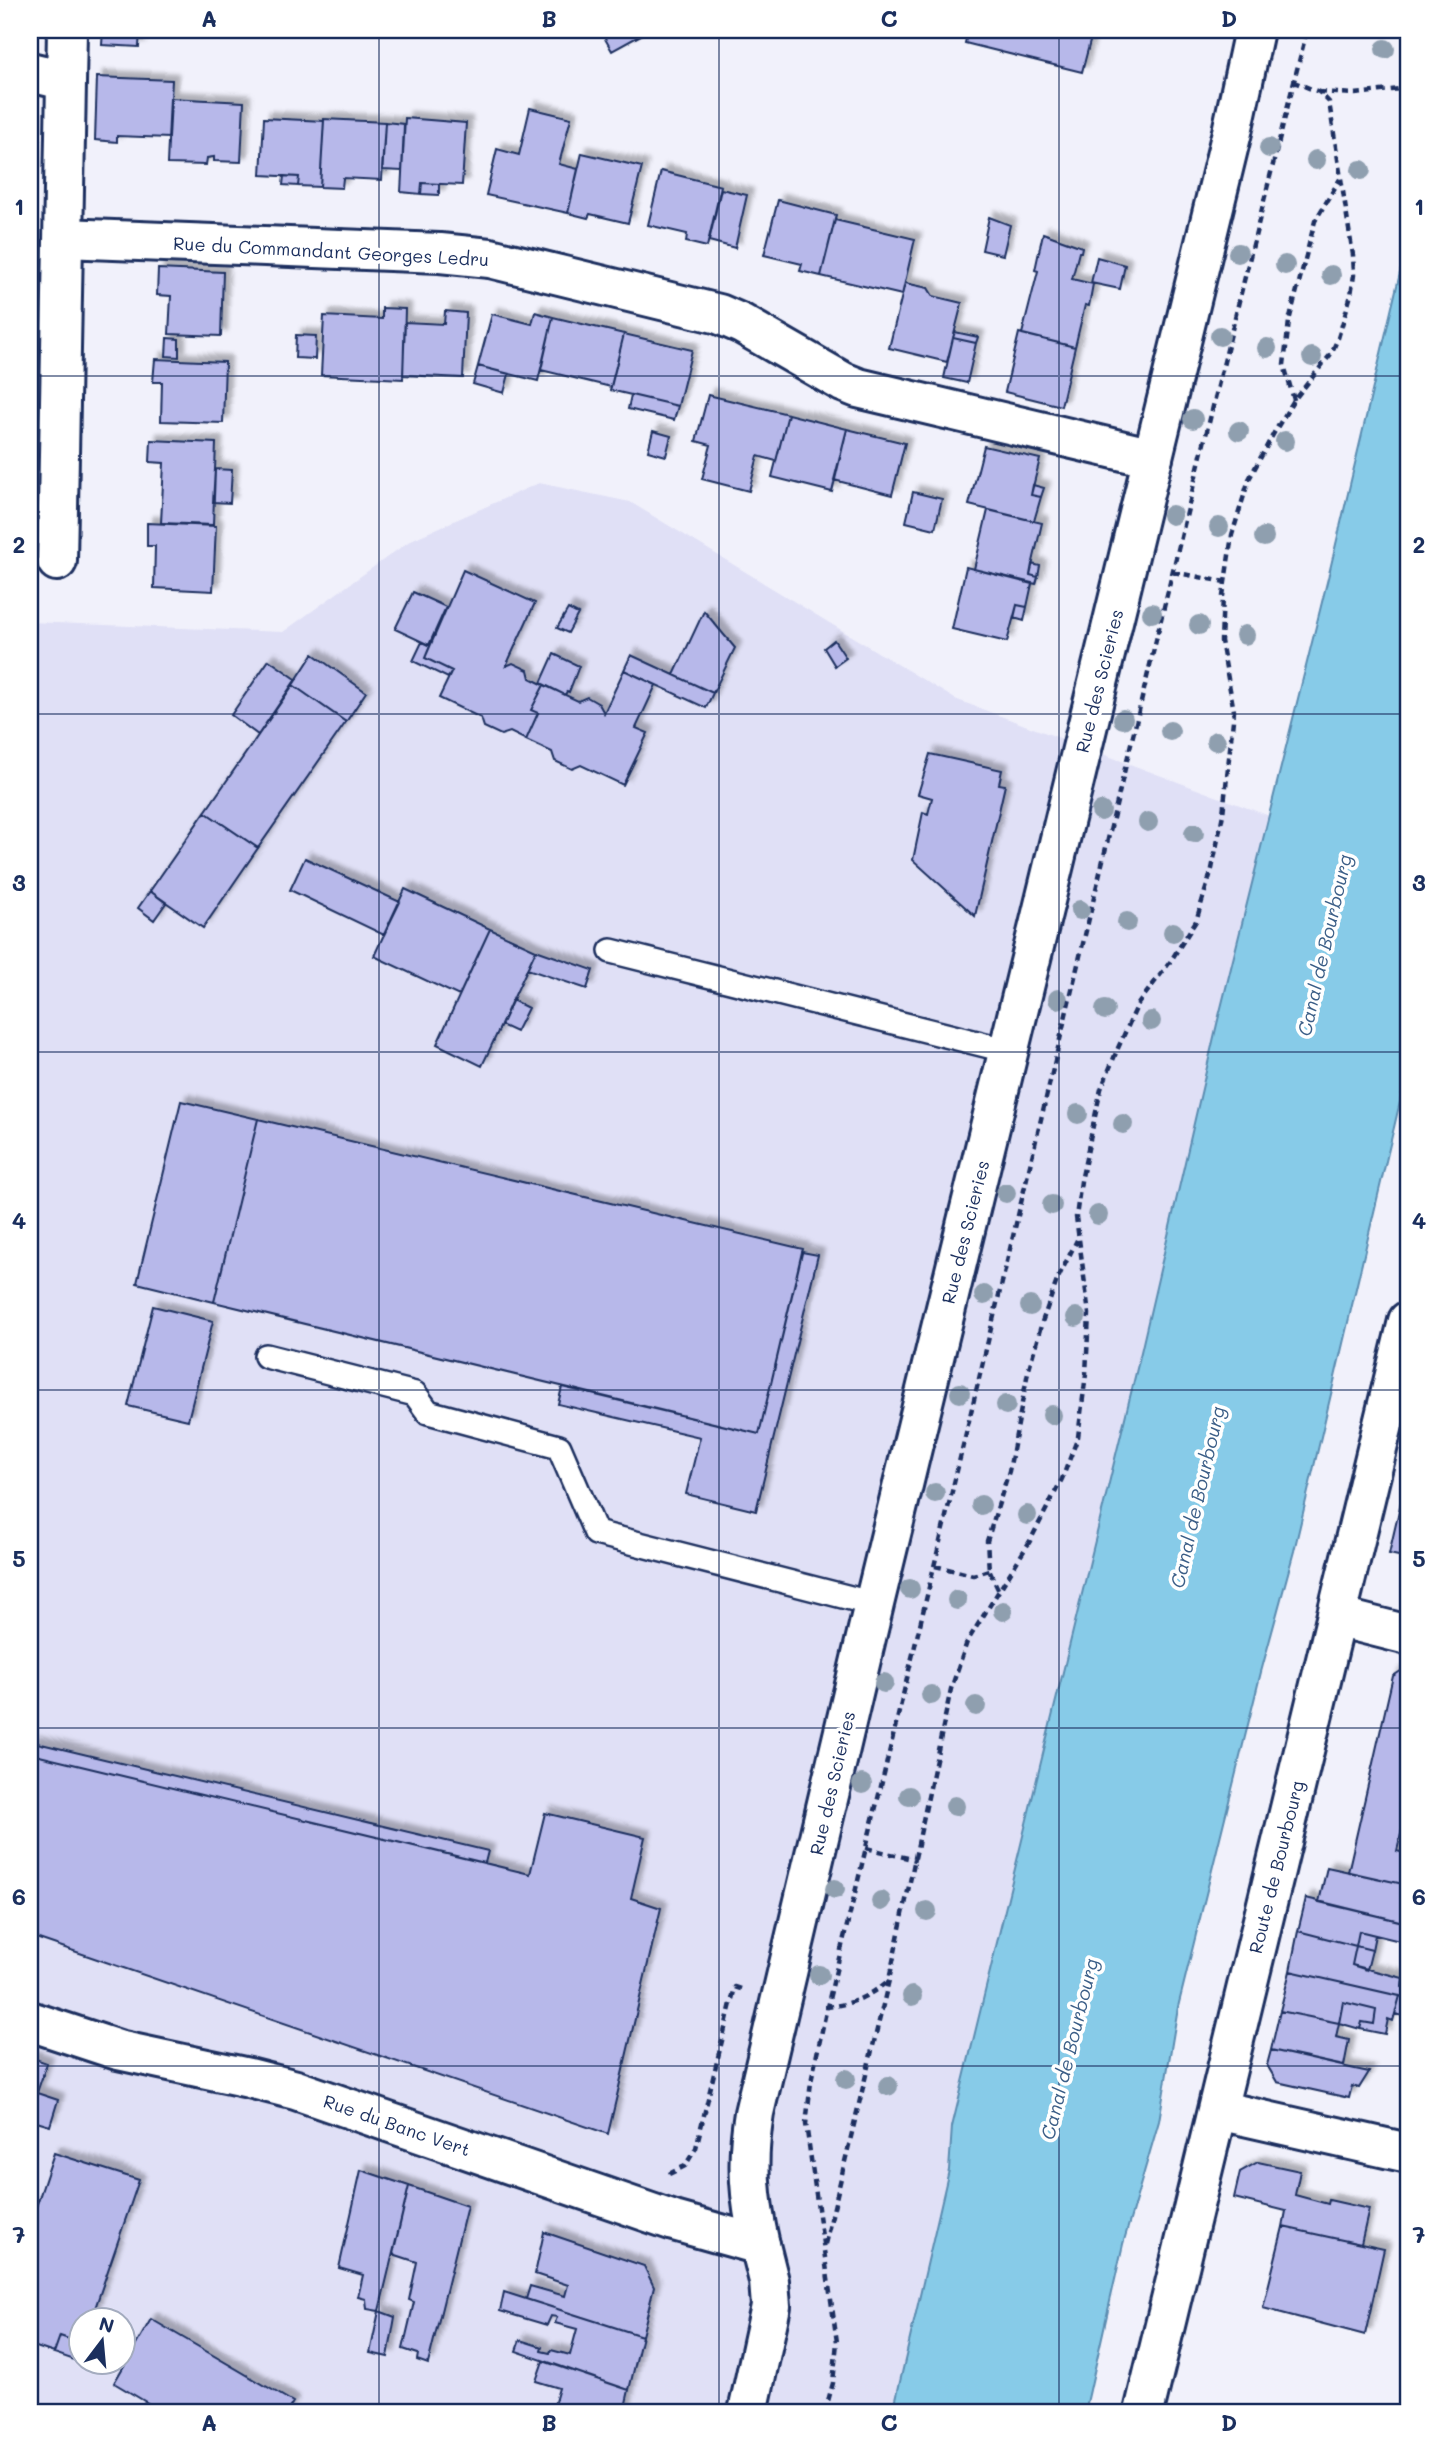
<svg xmlns="http://www.w3.org/2000/svg" width="1438" height="2442" font-family="Mali,sans-serif">
<style>
.built{fill:#e0e0f6;fill-rule:evenodd}
.water{fill:#87cbe8;stroke:#5c8db1;stroke-width:2}
.building{fill:#b7b8ea;stroke:#1b2f5e;stroke-width:2;filter:url(#shadow)}
.lines{fill:none;stroke-linecap:round;stroke-linejoin:round}
.lane-casing{stroke:#1b2f5e;stroke-width:28}
.street-casing{stroke:#1b2f5e;stroke-width:44}
.secondary-casing{stroke:#1b2f5e;stroke-width:44}
.path{stroke:#1b2f5e;stroke-width:4.5;stroke-dasharray:7 5;stroke-linecap:butt}
.lane{stroke:#fff;stroke-width:23}
.street{stroke:#fff;stroke-width:38}
.secondary{stroke:#fff;stroke-width:38}
.tree{fill:#8f9faf}
.grid{fill:none;stroke:#1b2f5e;stroke-width:2;stroke-opacity:0.55}
.labels{text-anchor:middle;dominant-baseline:central;stroke-width:7;stroke-linejoin:round;paint-order:stroke}
.street-label{font-size:18px;fill:#1b2f5e;stroke:#fff}
.water-label{font-size:19px;font-style:italic;fill:#3b5e87;stroke:#fff}
.neatline{fill:none;stroke:#1b2f5e;stroke-width:2.5}
.grid-label{font-size:23px;text-anchor:middle;font-weight:bold;fill:#1b2f5e}
</style>
<defs>
<filter id="shadow"><feDropShadow dx="6" dy="-6" stdDeviation="2" flood-color="#0004"/></filter>
</defs>
<rect width="100%" height="100%" fill="#f1f1fb"/>
<filter id="ink" filterUnits="userSpaceOnUse"><feTurbulence type="fractalNoise" baseFrequency=".0143" numOctaves="2"/><feDisplacementMap in="SourceGraphic" scale="14" xChannelSelector="R" yChannelSelector="G"/><feConvolveMatrix kernelMatrix="1 2 1 2 8 2 1 2 1" color-interpolation-filters="sRGB"/></filter>
<g filter="url(#ink)">
<!-- built -->
<path class="built" d="M539,483L630,502L955,699L1304,829L937,2412H30V622L283,632L411,540ZM80,2320H122V2362H80Z"/>
<!-- water -->
<path class="water" d="M1408,239V1068L1294,1551L1261,1672L1178,2007L1159,2121L1123,2244L1085,2412H893L949,2170L952,2127L1141,1352L1217,1024L1328,578Z"/>
<!-- building -->
<path class="building" d="M103,30H140L139,47L102,45Z
M600,30H650L612,51Z
M968,30H1093L1082,72L965,43Z
M97,77L172,80L169,138L117,136V142L95,140Z
M170,98L244,102L241,162L214,161V157L207,158L206,165L167,164Z
M530,108L571,118L559,164L578,169L568,213L486,195L497,149L519,155Z
M264,118L324,121L320,187L298,186L299,177L261,175Z
M405,118L466,123L462,185L422,183L421,194L401,192Z
M324,119L385,122L382,180L343,178L342,188L320,187Z
M385,122L404,124L402,171L382,170Z
M582,153L642,167L628,223L590,214L588,218L568,213Z
M661,171L721,186L707,247L686,242L687,234L648,225Z
M284,176L299,177L298,186L283,185Z
M422,183L439,184V195L421,194Z
M721,189L747,195L735,248L709,241Z
M778,200L836,215L821,276L800,271L802,264L764,255Z
M989,217L1010,225L1003,255L982,250Z
M835,220L915,239L902,295L821,276Z
M1043,233L1082,247L1081,252H1079L1072,279L1093,284L1089,306L1085,305L1075,347L1022,334L1038,271L1035,270Z
M1097,257L1125,265L1120,289L1091,283Z
M158,269L223,272L221,336L169,334L171,296L157,295Z
M905,283L928,288L933,296L962,303L947,362L889,348Z
M382,308L405,309L403,379L321,375L324,316L382,319Z
M445,311L466,313L463,378L403,375L405,322L444,324Z
M535,312L553,317L538,381L478,366L492,314L532,324Z
M553,317L624,334L611,387L541,370Z
M955,332L978,337L976,343L953,338Z
M1019,333L1075,347L1061,406L1005,392Z
M624,334L692,350L678,406L610,390Z
M296,335L316,336L315,359L295,358Z
M167,338L179,339V357L166,356Z
M953,338L976,343L967,383L944,378Z
M155,359L225,362L223,423L161,421L162,382H153Z
M478,366L509,374L504,393L473,384Z
M631,395L678,406L674,420L628,409Z
M708,395L788,414L776,461L758,456L749,491L702,479L711,445L696,441Z
M788,414L847,429L832,492L772,477Z
M847,429L905,443L892,495L834,480Z
M653,431L671,436L666,456L648,451Z
M151,440L216,443L213,525L161,523L164,463L150,462Z
M984,446L1040,459L1031,495L1041,497L1034,521L969,505Z
M215,469L232,470L230,503L213,502Z
M1033,485L1044,488L1041,497L1031,495Z
M913,492L942,499L935,529L906,522Z
M988,510L1042,523L1030,575L1038,577L1036,584L974,569Z
M147,523L216,526L213,591L154,588L155,546H147Z
M1032,564L1040,566L1038,577L1030,575Z
M966,567L1032,584L1027,607L1017,605L1007,642L952,629Z
M463,570L535,603L506,666L513,663L528,670L530,678L544,685L531,710L538,713L526,740L510,732L501,735L484,727L481,718L439,698L452,671L425,658Z
M413,592L446,607L429,645L395,629Z
M1017,605L1027,607L1024,621L1014,618Z
M568,609L578,614L568,633L557,628Z
M704,611L735,648L713,693L674,675Z
M834,640L846,658L835,666L824,648Z
M422,642L430,646L425,658L452,671L448,678L413,661Z
M313,654L366,692L346,722L293,685Z
M554,654L579,666L569,692L567,691L565,695L541,683Z
M631,655L713,693L706,708L624,670Z
M269,660L296,679L258,735L231,715Z
M624,670L656,685L636,728L648,733L623,785L581,765L572,769L555,761L552,752L526,740L538,713L531,710L544,685L578,701L587,697L599,704L604,713Z
M293,685L346,722L258,848L205,812Z
M930,754L1002,770L999,784L1005,785L975,916L913,860L923,812L928,814L932,798L918,794Z
M205,812L258,848L203,928L150,891Z
M305,858L400,902L384,935L290,890Z
M405,889L490,929L459,996L374,956Z
M150,891L166,903L154,920L138,908Z
M490,929L536,950L482,1066L437,1044Z
M536,950L593,970L587,989L527,969Z
M512,1000L528,1008L516,1032L501,1025Z
M181,1101L258,1119L214,1302L137,1283Z
M258,1119L803,1249L759,1434L214,1302Z
M802,1252L818,1255L756,1511L686,1494L700,1437L558,1404L562,1387L759,1434Z
M153,1306L213,1321L188,1420L128,1406Z
M1404,1489L1408,1490V1558L1389,1554Z
M1407,1667L1408,1804L1397,1851L1408,1854V1885L1348,1872L1393,1676Z
M33,1742L488,1851L485,1863L31,1754Z
M31,1754L530,1874L545,1813L645,1837L631,1898L661,1908L608,2134L30,1936Z
M1327,1867L1408,1885L1407,1923L1319,1902Z
M1306,1898L1408,1923V1943L1359,1931L1356,1946L1298,1931Z
M1298,1931L1356,1946L1352,1965L1403,1978L1402,1987L1408,1988V1998L1290,1971Z
M1359,1931L1375,1935L1372,1950L1356,1946Z
M1356,1946L1372,1950L1367,1970L1352,1965Z
M1290,1971L1400,1996L1393,2021L1388,2019L1385,2034L1360,2029L1362,2022L1374,2024L1376,2010L1343,2002L1339,2023L1280,2011Z
M1400,1996L1408,1998V2017L1395,2014Z
M1343,2002L1376,2010L1374,2024L1362,2022L1360,2029L1339,2023Z
M1280,2011L1339,2023L1336,2037L1349,2040L1344,2066L1271,2050Z
M1271,2050L1355,2069L1369,2072L1359,2088L1352,2086L1349,2098L1277,2082L1267,2065Z
M30,2057L47,2063L30,2113Z
M37,2093L58,2100L50,2126L30,2120Z
M54,2153L139,2180L91,2320H80V2343L60,2336L54,2353L30,2345V2225Z
M1258,2162L1300,2171L1295,2195L1328,2204L1329,2200L1369,2209L1361,2244L1283,2227L1286,2211L1234,2198L1240,2172Z
M361,2170L409,2186L379,2311L367,2309L366,2299L358,2297L363,2275L339,2268Z
M409,2186L467,2206L428,2364L417,2360L418,2354L403,2349L414,2302L409,2300L417,2262L393,2254Z
M1283,2227L1384,2249L1365,2335L1263,2308Z
M544,2232L644,2266L654,2287L642,2336L526,2299L530,2286L565,2296L568,2285L535,2274Z
M504,2292L642,2336L629,2390L516,2351L520,2340L542,2347L541,2351L550,2353L551,2350L570,2355L577,2329L555,2323L557,2317L551,2316L547,2325L500,2311Z
M379,2311L395,2317L388,2357L370,2353Z
M151,2319L293,2402L287,2412H163L114,2383Z
M60,2336L80,2343L77,2361L54,2353Z
M543,2361L629,2390L624,2412H552L559,2388L536,2381Z"/>
<g class="lines">
<!-- lane casing -->
<g class="lane-casing">
<path id="lane" d="M611,951L1009,1051
M266,1356L415,1394L428,1412L559,1447L596,1533L874,1604"/>
</g>
<!-- street casing -->
<g class="street-casing">
<path id="street" d="M30,72L64,80
M64,238L440,253L490,258L719,314L742,324L843,382L858,388L1153,458
M57,561L67,30
M1337,1617L1408,1635
M1218,2110L1408,2153
M748,2412L771,2306L769,2281L760,2245"/>
</g>
<!-- secondary casing -->
<g class="secondary-casing">
<path id="secondary" d="M30,2021L118,2050L249,2078L296,2090L674,2221L760,2245C749,2198 746,2162 754,2113L874,1604L1232,132L1254,30
M1144,2412L1408,1321"/>
</g>
<!-- path -->
<path class="path" d="M1319,92L1355,94L1408,88
M1294,400L1284,365L1289,321L1315,221L1340,179
M1173,572L1225,582
M935,1566L973,1575L989,1570
M998,1589L989,1570L987,1541L1009,1471L1028,1372L1042,1322L1058,1278L1077,1240
M866,1848L916,1860
M825,2007C851,2005 869,1997 889,1980
M669,2174L685,2166L696,2148L735,1987L741,1989
M825,2244L889,1980L951,1689L967,1642L1030,1541L1062,1479L1078,1437L1086,1374L1089,1314L1076,1217L1081,1181L1101,1089L1118,1048L1138,1004L1170,962L1196,921L1212,869L1223,814L1234,711L1221,641L1223,596L1232,535L1249,479L1275,431L1294,400L1331,354L1338,338L1351,295L1354,275L1353,255L1329,102L1319,92L1294,82
M825,2412L833,2383L837,2342L806,2124L811,2082L827,2007C989,1349 1140,687 1307,30"/>
<!-- lane -->
<use href="#lane" class="lane"/>
<!-- street -->
<use href="#street" class="street"/>
<!-- secondary -->
<use href="#secondary" class="secondary"/>
</g>
<!-- trees -->
<g class="tree">
<circle cx="1385" cy="49" r="10"/>
<circle cx="1269" cy="148" r="10"/>
<circle cx="1316" cy="160" r="10"/>
<circle cx="1361" cy="170" r="10"/>
<circle cx="1238" cy="253" r="10"/>
<circle cx="1285" cy="265" r="10"/>
<circle cx="1331" cy="275" r="10"/>
<circle cx="1220" cy="336" r="10"/>
<circle cx="1267" cy="348" r="10"/>
<circle cx="1312" cy="357" r="10"/>
<circle cx="1193" cy="419" r="10"/>
<circle cx="1239" cy="431" r="10"/>
<circle cx="1285" cy="441" r="10"/>
<circle cx="1172" cy="515" r="10"/>
<circle cx="1219" cy="527" r="10"/>
<circle cx="1264" cy="537" r="10"/>
<circle cx="1152" cy="613" r="10"/>
<circle cx="1199" cy="625" r="10"/>
<circle cx="1245" cy="635" r="10"/>
<circle cx="1123" cy="719" r="10"/>
<circle cx="1170" cy="731" r="10"/>
<circle cx="1216" cy="741" r="10"/>
<circle cx="1101" cy="811" r="10"/>
<circle cx="1148" cy="822" r="10"/>
<circle cx="1194" cy="833" r="10"/>
<circle cx="1080" cy="910" r="10"/>
<circle cx="1127" cy="922" r="10"/>
<circle cx="1173" cy="932" r="10"/>
<circle cx="1058" cy="999" r="10"/>
<circle cx="1105" cy="1010" r="10"/>
<circle cx="1151" cy="1021" r="10"/>
<circle cx="1078" cy="1114" r="10"/>
<circle cx="1123" cy="1124" r="10"/>
<circle cx="1006" cy="1193" r="10"/>
<circle cx="1052" cy="1205" r="10"/>
<circle cx="1098" cy="1215" r="10"/>
<circle cx="984" cy="1295" r="10"/>
<circle cx="1030" cy="1306" r="10"/>
<circle cx="1076" cy="1317" r="10"/>
<circle cx="960" cy="1393" r="10"/>
<circle cx="1006" cy="1405" r="10"/>
<circle cx="1052" cy="1415" r="10"/>
<circle cx="935" cy="1493" r="10"/>
<circle cx="981" cy="1505" r="10"/>
<circle cx="1027" cy="1515" r="10"/>
<circle cx="910" cy="1589" r="10"/>
<circle cx="957" cy="1600" r="10"/>
<circle cx="1003" cy="1611" r="10"/>
<circle cx="884" cy="1683" r="10"/>
<circle cx="931" cy="1695" r="10"/>
<circle cx="976" cy="1706" r="10"/>
<circle cx="862" cy="1784" r="10"/>
<circle cx="909" cy="1796" r="10"/>
<circle cx="955" cy="1806" r="10"/>
<circle cx="835" cy="1889" r="10"/>
<circle cx="881" cy="1901" r="10"/>
<circle cx="927" cy="1911" r="10"/>
<circle cx="819" cy="1975" r="10"/>
<circle cx="912" cy="1996" r="10"/>
<circle cx="846" cy="2079" r="10"/>
<circle cx="888" cy="2086" r="10"/>
</g>
</g>
<!-- grid -->
<path class="grid" d="M379,30V2412M719,30V2412M1059,30V2412M30,376H1408M30,714H1408M30,1052H1408M30,1390H1408M30,1728H1408M30,2066H1408"/>
<g class="labels">
<!-- street labels -->
<g class="street-label">
<text transform="translate(331 251) rotate(3)">Rue du Commandant Georges Ledru</text>
<text transform="translate(1099 681) rotate(-76)">Rue des Scieries</text>
<text transform="translate(965 1232) rotate(-76)">Rue des Scieries</text>
<text transform="translate(832 1783) rotate(-77)">Rue des Scieries</text>
<text transform="translate(1276 1867) rotate(-76)">Route de Bourbourg</text>
<text transform="translate(397 2125) rotate(19)">Rue du Banc Vert</text>
</g>
<!-- water labels -->
<g class="water-label">
<text transform="translate(1324 945) rotate(-77)">Canal de Bourbourg</text>
<text transform="translate(1197 1497) rotate(-77)">Canal de Bourbourg</text>
<text transform="translate(1069 2049) rotate(-76)">Canal de Bourbourg</text>
</g>
</g>
<!-- margin -->
<rect width="1438" height="2442" fill="none" stroke="#fff" stroke-width="77"/>
<!-- north arrow -->
<g transform="translate(102 2341) rotate(16)"><circle r="33" fill="#ffffff" stroke="#a4acbf" stroke-width="2"/>
<path d="M0-5L12 26L0 18L-12 26Z" fill="#1b2f5e"/>
<text y="-10" font-size="19" font-weight="bold" text-anchor="middle" fill="#1b2f5e">N</text>
</g>
<rect x="38" y="38" width="1362" height="2366" class="neatline"/>
<g class="grid-label">
<text x="209" y="27">A</text>
<text x="549" y="27">B</text>
<text x="889" y="27">C</text>
<text x="1229" y="27">D</text>
<text x="19" y="215">1</text>
<text x="1419" y="215">1</text>
<text x="19" y="553">2</text>
<text x="1419" y="553">2</text>
<text x="19" y="891">3</text>
<text x="1419" y="891">3</text>
<text x="19" y="1229">4</text>
<text x="1419" y="1229">4</text>
<text x="19" y="1567">5</text>
<text x="1419" y="1567">5</text>
<text x="19" y="1905">6</text>
<text x="1419" y="1905">6</text>
<text x="19" y="2243">7</text>
<text x="1419" y="2243">7</text>
<text x="209" y="2431">A</text>
<text x="549" y="2431">B</text>
<text x="889" y="2431">C</text>
<text x="1229" y="2431">D</text>
</g>
</svg>
